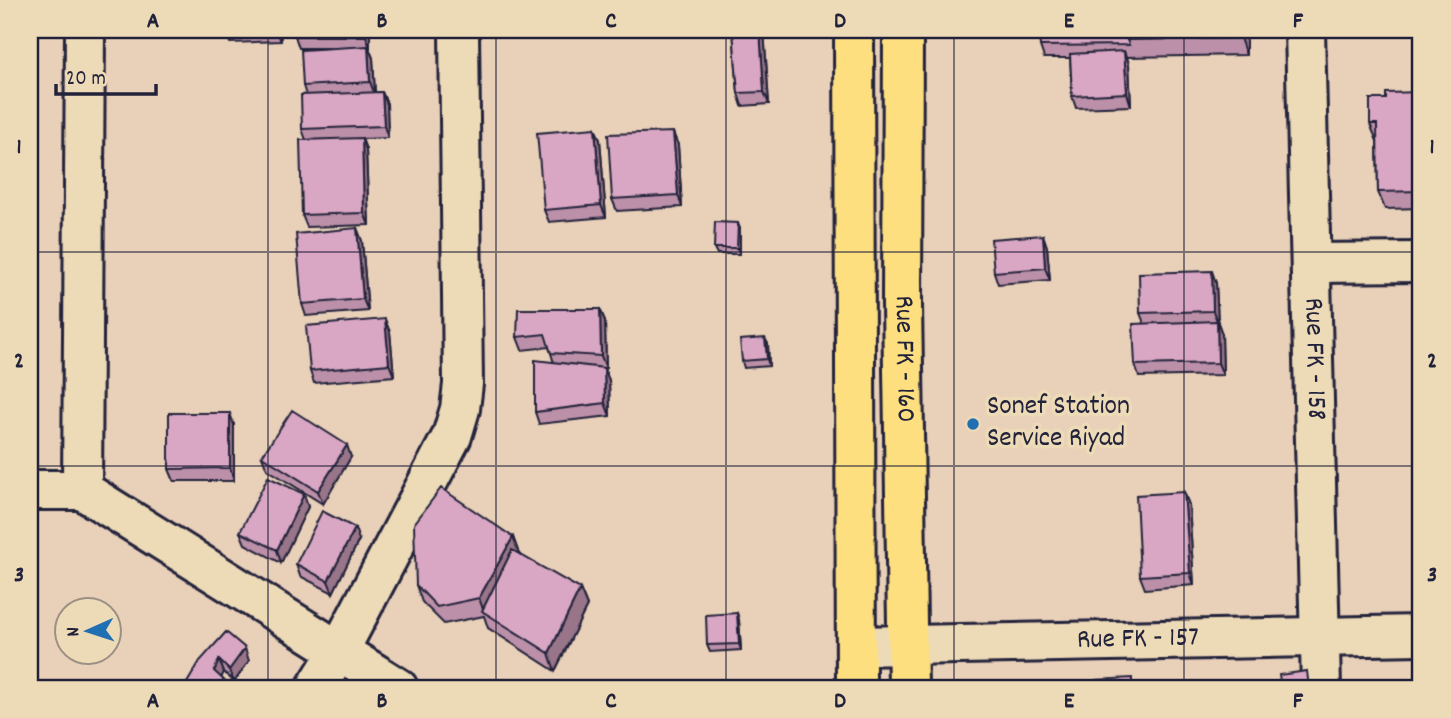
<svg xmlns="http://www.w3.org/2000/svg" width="1451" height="718" font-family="Dekko,sans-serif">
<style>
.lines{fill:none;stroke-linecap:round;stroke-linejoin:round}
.minor-casing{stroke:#22223b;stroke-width:44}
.major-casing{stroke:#22223b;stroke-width:44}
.minor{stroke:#eddab7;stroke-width:38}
.major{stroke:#fedf80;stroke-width:38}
.wall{fill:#bb90a8;stroke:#22223b;stroke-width:2}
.shaded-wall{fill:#987588;stroke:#22223b;stroke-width:2}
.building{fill:#d9a7c3;stroke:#22223b;stroke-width:2}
.grid{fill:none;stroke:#22223b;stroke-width:2;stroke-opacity:0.55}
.poi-dot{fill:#1f6fb2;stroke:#eddab7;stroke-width:2.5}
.labels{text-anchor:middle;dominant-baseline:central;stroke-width:7;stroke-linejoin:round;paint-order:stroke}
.street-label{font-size:28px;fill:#22223b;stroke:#eddab7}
.poi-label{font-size:28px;fill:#22223b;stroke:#eddab7;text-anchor:start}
.neatline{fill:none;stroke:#22223b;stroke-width:2.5}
.grid-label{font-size:23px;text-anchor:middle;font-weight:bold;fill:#22223b}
</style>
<rect width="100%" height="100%" fill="#e9d0b9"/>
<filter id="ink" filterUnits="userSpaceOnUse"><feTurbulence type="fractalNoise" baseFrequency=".0143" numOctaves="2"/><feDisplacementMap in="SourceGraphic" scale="14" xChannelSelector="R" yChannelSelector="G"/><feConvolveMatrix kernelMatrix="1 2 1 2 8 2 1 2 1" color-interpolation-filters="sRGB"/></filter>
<g filter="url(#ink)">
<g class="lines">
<!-- minor casing -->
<g class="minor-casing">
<g id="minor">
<path id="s1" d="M1305,30L1321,688"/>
<path d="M1311,263L1421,262"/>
<path d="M30,490H82L398,688"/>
<path d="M82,490L85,30"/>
<path id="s2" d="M856,646L1421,635"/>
<path d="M316,688L339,651L452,436L460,409L463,384L459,30"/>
</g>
</g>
<!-- major casing -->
<g class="major-casing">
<g id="major">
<path d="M854,30L856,688"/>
<path id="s3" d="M903,30L902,305L908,688"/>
</g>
</g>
<!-- minor -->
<use href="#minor" class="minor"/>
<!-- major -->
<use href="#major" class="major"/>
</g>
<!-- wall -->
<path class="wall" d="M226,30H280L281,41L230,43Z
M370,30V48H369L373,58L375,92H382L387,104L388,138L362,139L366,150L369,225L307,227L302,215L306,140L302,129L306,95L303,86L329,48H299L295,36Z
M733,30H764L769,104L742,106L738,93Z
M1039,30H1246V55L1127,57L1129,64L1131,106L1076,108L1072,96L1070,58H1044L1040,46Z
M1421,92V208L1385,209L1378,192L1377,141L1370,124L1386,99Z
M595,128L600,140L606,217L549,222L544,210Z
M678,145L682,207L617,211L612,199Z
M357,228L362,241L368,311L306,316L302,304Z
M740,229V254H717L714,248Z
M1043,235L1047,247L1050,280L998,284L994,272Z
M1216,283L1218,323L1222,334L1223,375L1139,377L1135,365L1144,323L1140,313Z
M600,309L605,321L606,368H602L609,380L610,416L539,424L535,412L554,363L549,347L522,350L517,337Z
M390,332L394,376L314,383L310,371Z
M768,344L769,366L744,368L742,361Z
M234,425V481H174L169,469Z
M262,456L351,457L323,504L267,469Z
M1184,492L1189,505L1194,585L1145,589L1140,576Z
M304,494L308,507L281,563L245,544L240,532Z
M513,537L519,554L580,589L587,606L555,671L488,628L484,616L444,624L422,602L416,585Z
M359,540L333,593L300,576L296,564Z
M737,613L739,620L741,650L710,652L707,645Z
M200,661H249L233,681L224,672Z"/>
<!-- shaded-wall -->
<path class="shaded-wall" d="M276,30H280L281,41Z
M365,30H370V48L366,36Z
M760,30H764L769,104L764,92Z
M1240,30H1246V55L1240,38Z
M368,46L373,58L375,95L370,82Z
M1124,51L1129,64L1131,106L1127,93Z
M382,92L387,104L388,138L384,126Z
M595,128L600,140L606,217L601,205Z
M673,132L678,145L682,207L678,195Z
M362,138L366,150L369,225L364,213Z
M738,223L740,229V254L737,248Z
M357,228L362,241L368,311L363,299Z
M1043,235L1047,247L1050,280L1045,268Z
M1212,271L1216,283L1218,323L1222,334L1223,375L1218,363L1217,321L1213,311Z
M600,309L605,321L606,368L601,356Z
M385,319L390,332L394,376L389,364Z
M765,338L768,344L769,366L767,359Z
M604,368L609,380L610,416L605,403Z
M230,413L234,425V481L230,468Z
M347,445L351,457L323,504L318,491Z
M1184,492L1189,505L1194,585L1190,573Z
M304,494L308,507L281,563L277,550Z
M355,528L359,540L333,593L328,581Z
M513,537L519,554L484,612L479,598Z
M580,589L587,606L555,671L549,653Z
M737,613L739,620L741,650L739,644Z
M245,648L249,661L234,682L229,670Z
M219,660L224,672L219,683L214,671Z"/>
<!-- building -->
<path class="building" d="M295,30H365L366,36H295Z
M733,30H760L764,92L738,93Z
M1039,30H1127V40L1129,45L1040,46Z
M1127,30H1240V38L1127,40Z
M368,46L370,82L303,86L301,50Z
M1124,51L1127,93L1072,96L1070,54Z
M382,92L384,126L302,129L301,95Z
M1421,92V191L1378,192L1377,124H1370V99H1386V93Z
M595,128L601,205L544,210L537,133Z
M673,132L678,195L612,199L608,134Z
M362,138L364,213L302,215L300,140Z
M715,222L738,223L737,248H714Z
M357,228L363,299L302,304L296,234Z
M1043,235L1045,268L994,272L991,239Z
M1212,271L1213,311L1140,313L1139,273Z
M518,309H600L601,356L551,353L545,334L517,337Z
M385,319L389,364L310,371L306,326Z
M1217,321L1218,363L1135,365L1133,324Z
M765,338L767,359L742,361L740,340Z
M535,360L604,368L605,403L535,412Z
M292,410L347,445L318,491L262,456Z
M169,413H230V468L169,469Z
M268,477L304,494L277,550L240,532Z
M441,488L513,537L479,598L437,607L416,585L414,524Z
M1184,492L1190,573L1140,576L1136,495Z
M322,511L355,528L328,581L296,564Z
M512,550L580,589L549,653L482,611Z
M737,613L739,644L707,645L706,615Z
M226,632L245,648L229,670L219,660L214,671L227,683L224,688H184L200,661Z
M1307,671L1309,688H1281L1279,675Z
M1132,678V688H1096V680Z
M234,680L244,688H229Z
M1029,684L1079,685V688H1029Z"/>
</g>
<!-- grid -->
<path class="grid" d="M268,30V688M496,30V688M726,30V688M954,30V688M1184,30V688M30,252H1421M30,466H1421"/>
<!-- markers -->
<circle class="poi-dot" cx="973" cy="424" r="7"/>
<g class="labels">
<!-- street labels -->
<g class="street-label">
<text stroke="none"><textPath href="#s3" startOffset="329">Rue FK - 160</textPath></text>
<text stroke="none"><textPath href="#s1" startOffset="329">Rue FK - 158</textPath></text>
<text stroke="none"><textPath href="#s2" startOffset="282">Rue FK - 157</textPath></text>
</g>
<!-- poi labels -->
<g class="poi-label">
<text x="987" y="408">Sonef Station<tspan x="987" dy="32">Service Riyad</tspan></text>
</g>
</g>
<!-- margin -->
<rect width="1451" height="718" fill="none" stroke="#eddab7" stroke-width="77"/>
<!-- north arrow -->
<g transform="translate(88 631) rotate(267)"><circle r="33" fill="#eddab7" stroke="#9c9085" stroke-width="2"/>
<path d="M0-5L12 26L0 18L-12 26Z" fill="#1f6fb2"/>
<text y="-10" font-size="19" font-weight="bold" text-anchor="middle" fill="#22223b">N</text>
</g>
<!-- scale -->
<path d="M56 84v10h100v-10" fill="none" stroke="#22223b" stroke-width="3.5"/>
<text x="66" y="84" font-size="21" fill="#22223b" stroke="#eddab7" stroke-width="5" paint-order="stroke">20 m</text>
<rect x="38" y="38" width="1374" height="642" class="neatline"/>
<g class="grid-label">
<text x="153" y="27">A</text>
<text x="382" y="27">B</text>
<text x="611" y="27">C</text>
<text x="840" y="27">D</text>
<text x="1069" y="27">E</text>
<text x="1298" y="27">F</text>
<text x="19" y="153">1</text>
<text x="1432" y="153">1</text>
<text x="19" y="367">2</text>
<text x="1432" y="367">2</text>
<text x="19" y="581">3</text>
<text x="1432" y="581">3</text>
<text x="153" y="707">A</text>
<text x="382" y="707">B</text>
<text x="611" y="707">C</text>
<text x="840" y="707">D</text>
<text x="1069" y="707">E</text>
<text x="1298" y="707">F</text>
</g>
</svg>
